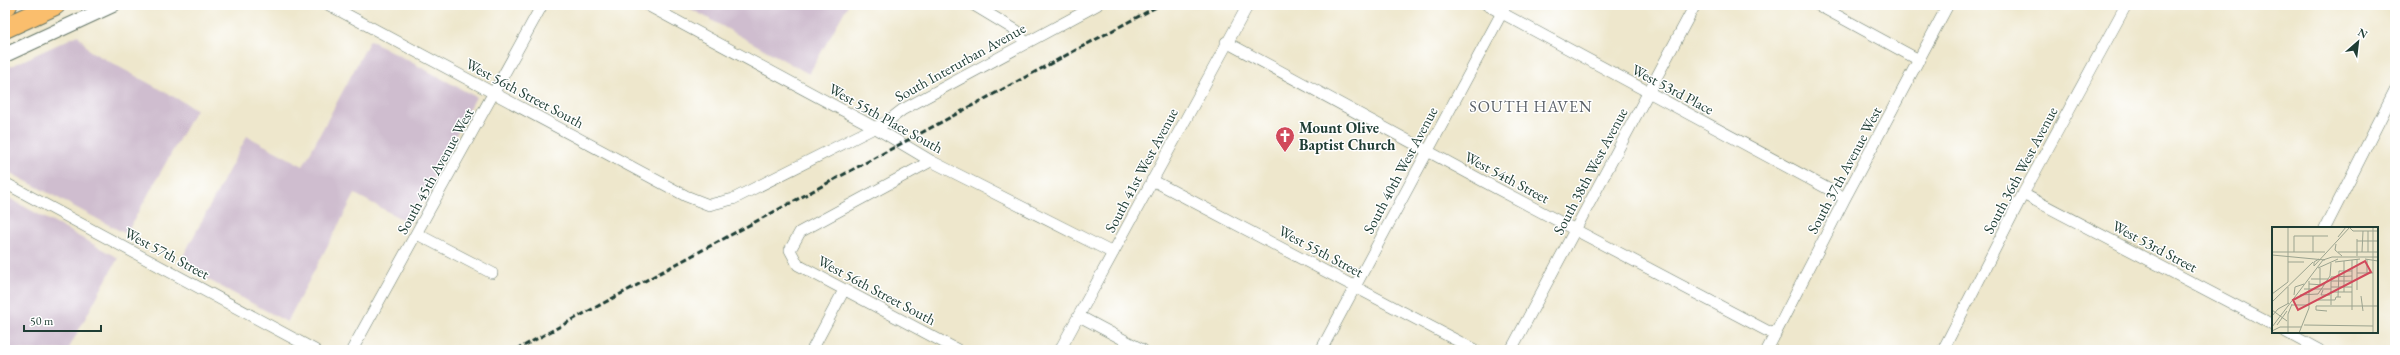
<svg xmlns="http://www.w3.org/2000/svg" width="2400" height="355" font-family="'EB Garamond',serif">
<style>
.industrial{fill:#cfbdcf}
.lines{fill:none;stroke-linecap:round;stroke-linejoin:round}
.minor-casing{stroke:#677869;stroke-width:12}
.tertiary-casing{stroke:#677869;stroke-width:16}
.motorway-casing{stroke:#677869;stroke-width:22}
.minor{stroke:#fff;stroke-width:11}
.tertiary{stroke:#fff;stroke-width:14}
.motorway{stroke:#fabe6d;stroke-width:20}
.rail{stroke:#1f3d34;stroke-width:3;stroke-dasharray:6 3;stroke-linecap:butt}
.labels{text-anchor:middle;dominant-baseline:central;stroke-width:3;stroke-linejoin:round;paint-order:stroke}
.street-label{font-size:15px;fill:#1f3d34;stroke:#fff}
.poi-label{font-size:15px;font-weight:bold;fill:#1f3d34;stroke:#fff;text-anchor:start}
.neighbourhood-label{font-size:16px;letter-spacing:1px;fill:#5b6168;stroke:#fff}
.inset-road{fill:none;stroke:#9ba38f;stroke-width:1}
.view{fill:#d1495b;fill-opacity:0.15;stroke:#d1495b;stroke-width:2}
.inset-edge{fill:none;stroke:#1f3d34;stroke-width:2}
</style>
<rect width="100%" height="100%" fill="#fff"/>
<filter id="ink" filterUnits="userSpaceOnUse"><feTurbulence type="fractalNoise" baseFrequency=".025" numOctaves="2"/><feDisplacementMap in="SourceGraphic" scale="8" xChannelSelector="R" yChannelSelector="G"/><feConvolveMatrix kernelMatrix="1 2 1 2 8 2 1 2 1" color-interpolation-filters="sRGB"/></filter>
<filter id="wash" filterUnits="userSpaceOnUse"><feTurbulence type="fractalNoise" baseFrequency=".012" numOctaves="4" result="noise"/><feDisplacementMap in="SourceGraphic" scale="16" xChannelSelector="R" yChannelSelector="G"/><feGaussianBlur stdDeviation="0.9" result="paint"/><feColorMatrix in="noise" values="0 0 0 0 0 0 0 0 0 0 0 0 0 0 0 0 0 1.4 0 .05"/><feComposite in="paint" operator="in"/></filter>
<g filter="url(#wash)">
<rect width="100%" height="100%" fill="#eee7cc"/>
<!-- industrial -->
<path class="industrial" d="M684,5H848L809,74Z
M78,35L90,51L196,109L126,234L5,170V69Z
M370,40L476,97L409,223L355,194L287,322L179,264L247,136L303,166Z
M5,196L118,258L68,350H5Z"/>
</g>
<g filter="url(#ink)">
<g class="lines">
<!-- minor casing -->
<g class="minor-casing">
<path id="minor" d="M329,5L686,196L709,205L733,199L888,121L902,110L1097,5
M647,5L874,127L931,161L1113,253
M974,5L1017,31L1025,43
M1487,5L1845,198
M1818,5L1919,60
M1226,42L1494,187L1775,335
M931,161L800,232L790,250L798,265L958,350
M1152,180L1475,350
M5,183L315,350
M2023,194L2273,325
M2325,228L2395,90
M417,234L492,273
M1079,316L1143,350
M2286,332L2319,350
M352,350L542,5
M812,350L844,290
M1060,350L1248,5
M1321,350L1506,5
M1511,350L1695,5
M1767,350L1845,198L1948,5
M1943,350L2023,194L2126,5"/>
</g>
<!-- tertiary casing -->
<g class="tertiary-casing">
<path id="tertiary" d="M5,55L113,5"/>
</g>
<!-- motorway casing -->
<g class="motorway-casing">
<path id="motorway" d="M5,6L7,5
M5,28L55,5"/>
</g>
<!-- minor -->
<use href="#minor" class="minor"/>
<!-- tertiary -->
<use href="#tertiary" class="tertiary"/>
<!-- motorway -->
<use href="#motorway" class="motorway"/>
<!-- rail -->
<path class="rail" d="M516,350L1160,5"/>
</g>
</g>
<!-- icons -->
<defs>
<g id="church-pin" transform="scale(1)"><path d="M0 17L-7.5 6A9.5 9.5 0 1 1 7.5 6Z" fill="#d1495b" stroke="#fff"/><path d="M-1.2-6h2.4v3.5h3.3v2.4h-3.3V6h-2.4V-.1h-3.3v-2.4h3.3Z" fill="#fff"/></g>
</defs>
<g fill-rule="evenodd">
<use href="#church-pin" x="1285" y="136"/>
</g>
<g class="labels">
<!-- street labels -->
<g class="street-label">
<text transform="translate(960 62) rotate(-29)">South Interurban Avenue</text>
<text transform="translate(1673 89) rotate(28)">West 53rd Place</text>
<text transform="translate(525 93) rotate(28)">West 56th Street South</text>
<text transform="translate(886 118) rotate(29)">West 55th Place South</text>
<text transform="translate(1141 170) rotate(-62)">South 41st West Avenue</text>
<text transform="translate(1400 170) rotate(-62)">South 40th West Avenue</text>
<text transform="translate(1844 170) rotate(-62)">South 37th Avenue West</text>
<text transform="translate(2020 170) rotate(-62)">South 36th West Avenue</text>
<text transform="translate(435 171) rotate(-61)">South 45th Avenue West</text>
<text transform="translate(1590 171) rotate(-62)">South 38th West Avenue</text>
<text transform="translate(1507 177) rotate(28)">West 54th Street</text>
<text transform="translate(2155 246) rotate(28)">West 53rd Street</text>
<text transform="translate(1321 251) rotate(28)">West 55th Street</text>
<text transform="translate(167 253) rotate(28)">West 57th Street</text>
<text transform="translate(877 290) rotate(28)">West 56th Street South</text>
</g>
<!-- poi labels -->
<g class="poi-label">
<text x="1299" y="127">Mount Olive<tspan x="1299" dy="17">Baptist Church</tspan></text>
</g>
<!-- neighbourhood labels -->
<g class="neighbourhood-label">
<text x="1531" y="106">SOUTH HAVEN</text>
</g>
</g>
<!-- overview -->
<g transform="translate(2272 227)">
<rect width="106" height="106" fill="#eee7cc"/>
<path class="inset-road" d="M78,1L81,4H106M66,10L74,0M85,12V29M85,14H106M64,17L63,23L70,29M0,25H53M22,25V9H56M41,25V9M66,25H106M90,25L91,4M96,25V4M0,28L53,33M47,32L42,35V39L78,0M85,32V63M93,32L106,34M95,32V46M80,33V83M16,35H32M63,35L88,32M46,41L66,32M85,46H101M39,52H56M59,54H80M37,57L52,58M48,57V41M16,60V77M59,60H80M32,62H59M51,63L49,68H58M58,65H80M72,65V34M0,67L16,55V0M22,68L23,60L32,57M28,68L46,67L58,49L59,36M89,69L91,84M66,70L67,44H80M46,73H63L64,70H69M0,75L41,35M20,78H37M59,78V50L80,49M0,83L15,94M55,84L44,83V79H106M0,89L6,82L17,76M5,98L15,84M32,98L101,99M0,100L51,33L60,30H106M0,104L8,100H29M16,106V87L20,77M27,106L37,81V54M101,106V0"/>
<path class="view" d="M93,34L99,45L26,83L21,73Z"/>
<rect width="106" height="106" class="inset-edge"/>
</g>
<!-- margin -->
<rect width="2400" height="355" fill="none" stroke="#fff" stroke-width="20"/>
<!-- north arrow -->
<g transform="translate(2358 42) rotate(28)" stroke="#ffffff" stroke-width="3" paint-order="stroke">
<path d="M0-3L7 15L0 10L-7 15Z" fill="#1f3d34"/>
<text y="-6" font-size="11" font-weight="bold" text-anchor="middle" fill="#1f3d34">N</text>
</g>
<!-- scale -->
<path d="M24 325v6h77v-6" fill="none" stroke="#1f3d34" stroke-width="2"/>
<text x="30" y="325" font-size="12" fill="#1f3d34" stroke="#ffffff" stroke-width="3" paint-order="stroke">50 m</text>
</svg>
